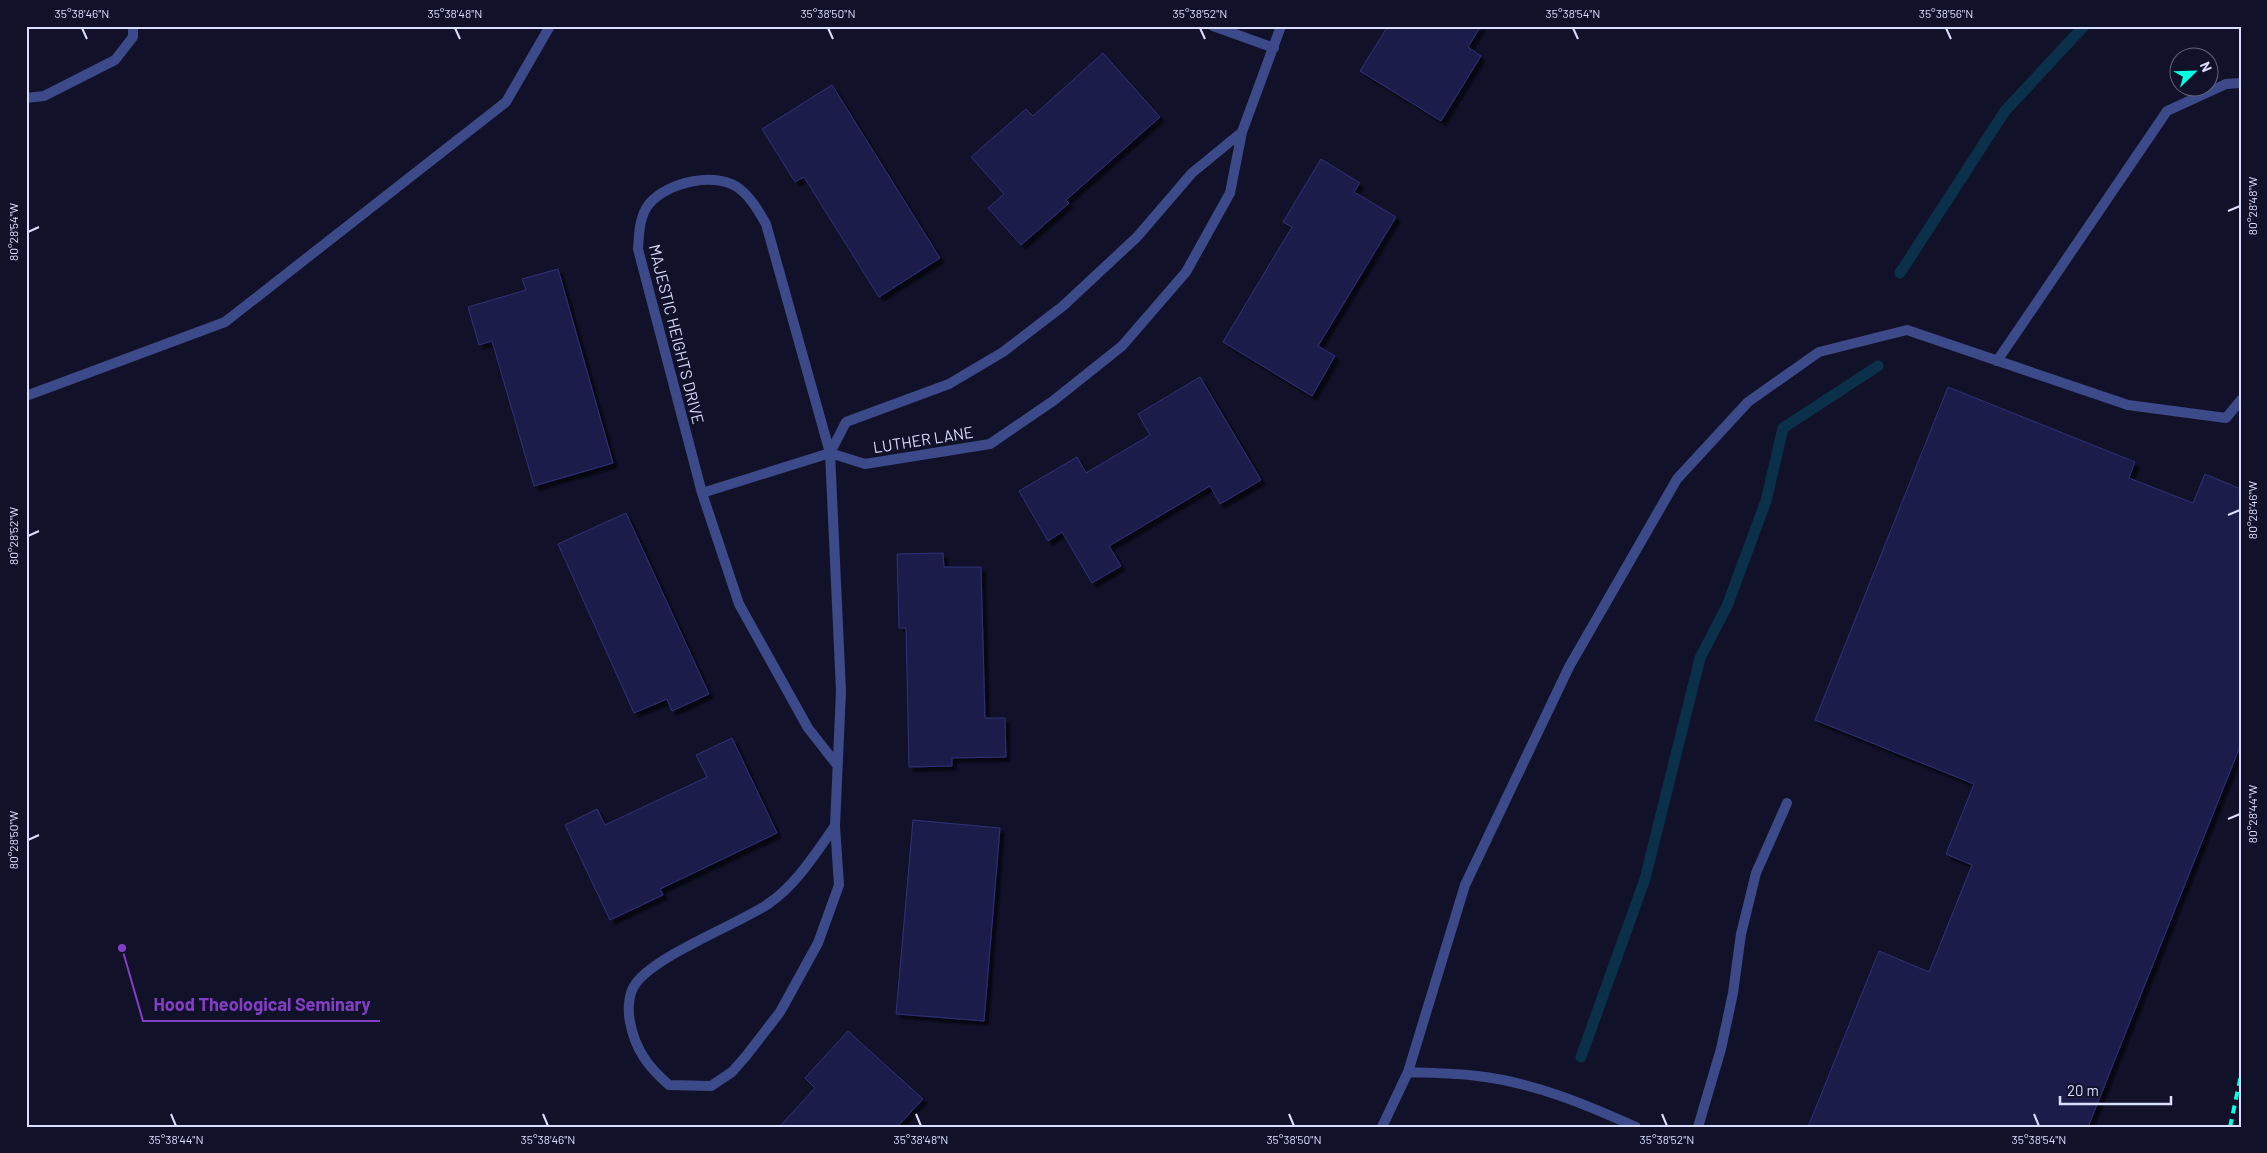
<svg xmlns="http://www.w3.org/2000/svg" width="2267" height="1153" font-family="Barlow,sans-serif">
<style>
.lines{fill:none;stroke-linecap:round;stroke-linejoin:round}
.stream{stroke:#0b3049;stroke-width:11}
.building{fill:#1d1e4c;stroke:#2f3177;filter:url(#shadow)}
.lane{stroke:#3c4a89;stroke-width:10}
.street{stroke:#3c4a89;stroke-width:10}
.rail{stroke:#06ffe0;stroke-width:4;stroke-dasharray:8 6;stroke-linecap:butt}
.ticks{fill:none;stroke:#dadeff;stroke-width:2}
.labels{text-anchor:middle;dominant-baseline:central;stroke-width:4.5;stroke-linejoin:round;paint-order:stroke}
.street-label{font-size:16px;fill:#dadeff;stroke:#11122a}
.leader{fill:none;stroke:#843ec5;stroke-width:2}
.callout-dot{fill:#843ec5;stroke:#11122a;stroke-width:2}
.callout-label{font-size:18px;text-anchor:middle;font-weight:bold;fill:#843ec5;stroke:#11122a;stroke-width:4.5;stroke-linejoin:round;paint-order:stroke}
.neatline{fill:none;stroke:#dadeff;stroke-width:2}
.ticks-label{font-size:12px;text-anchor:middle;fill:#dadeff}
</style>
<defs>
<filter id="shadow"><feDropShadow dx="4.5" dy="4.5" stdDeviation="1" flood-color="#0009"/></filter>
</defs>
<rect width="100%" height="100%" fill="#11122a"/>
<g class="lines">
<!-- stream -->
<path class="stream" d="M1900,273L2005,111L2084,26
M1581,1057L1645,879L1700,658L1727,606L1766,501L1783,428L1878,366"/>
</g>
<!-- building -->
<path class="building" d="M1388,26H1481L1468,47L1481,56L1441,121L1360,71Z
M1103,53L1160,117L1066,200L1069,203L1021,245L988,208L1004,194L971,157L1026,109L1033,116Z
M832,85L940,258L879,297L804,177L795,182L762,129Z
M1321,159L1360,183L1354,192L1396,217L1318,346L1335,356L1312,396L1223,342L1292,227L1283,222Z
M558,269L613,463L534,486L492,341L479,345L468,307L526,290L522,279Z
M1200,377L1261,480L1220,504L1210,486L1109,546L1121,566L1092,583L1062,532L1048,541L1019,491L1077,457L1086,473L1150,435L1138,414Z
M1948,387L2135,462L2129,478L2193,503L2205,474L2241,489V744L2088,1127H1808L1879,951L1929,972L1972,865L1946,854L1974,784L1815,720Z
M626,513L709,694L672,711L667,699L634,713L558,544Z
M943,553L944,567H981L985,718H1005L1006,757L952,758V766L909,767L906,628H899L897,554Z
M732,738L777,833L660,889L663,895L610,920L565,825L597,809L605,825L707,777L696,755Z
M913,820L1000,828L984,1021L896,1014Z
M848,1031L923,1099L897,1127H779L815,1088L805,1078Z"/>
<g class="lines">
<!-- lane -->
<path class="lane" d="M26,98L44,96L115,60L133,37V26
M1997,361L2167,111L2226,84L2241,83
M26,396L225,322L506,102L550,26
M1408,1072C1431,1073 1454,1073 1477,1076C1532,1082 1585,1104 1636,1127
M1382,1127L1408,1072L1465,885L1569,667L1677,479L1748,402L1819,352L1907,330L2128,405L2226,418L2241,400
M1698,1127L1721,1049L1733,993L1741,934L1756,873L1787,803"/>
<!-- street -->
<path class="street" d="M1213,26L1274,48
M830,453L766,224C759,212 752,199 741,190C718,170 667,182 649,204C639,217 639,234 638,249L702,493L739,604L808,728L837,765
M830,453L865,464L990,444L1053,401L1122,346L1186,272L1230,193L1242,132L1281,26
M830,453L846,422L949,384L1003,352L1063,306L1137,237L1192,173L1242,132
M702,493L830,453L841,691L835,826L839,885L818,943L780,1012L746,1056L732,1072L711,1086L669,1085C648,1067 635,1049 630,1022C628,1012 628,998 633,988C648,958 737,925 768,904C796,885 815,854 835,826"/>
<!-- rail -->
<path class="rail" d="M2230,1127L2241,1075"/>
</g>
<!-- ticks -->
<path class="ticks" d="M82,28L87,39M455,28L460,39M828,28L833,39M1200,28L1205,39M1573,28L1578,39M1946,28L1951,39M2228,211L2240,206M28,232L39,227M2228,515L2240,510M28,536L39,531M2228,819L2240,814M28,840L39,835M171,1114L176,1126M543,1114L548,1126M916,1114L921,1126M1289,1114L1294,1126M1662,1114L1667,1126M2034,1114L2039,1126"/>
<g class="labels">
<!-- street labels -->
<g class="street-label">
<text transform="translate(677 334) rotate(76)">MAJESTIC HEIGHTS DRIVE</text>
<text transform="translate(923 439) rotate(-9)">LUTHER LANE</text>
</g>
</g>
<!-- callouts -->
<path class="leader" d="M122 948L143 1021H380"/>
<circle class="callout-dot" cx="122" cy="948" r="5"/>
<g class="callout-label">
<text x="262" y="1011">Hood Theological Seminary</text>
</g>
<!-- border -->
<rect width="2267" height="1153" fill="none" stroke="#11122a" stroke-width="55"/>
<!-- north arrow -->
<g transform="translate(2194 72) rotate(67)"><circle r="24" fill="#11122a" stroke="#61647f"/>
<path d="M0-4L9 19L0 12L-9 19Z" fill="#06ffe0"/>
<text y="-8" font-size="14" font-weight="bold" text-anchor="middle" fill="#dadeff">N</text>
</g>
<!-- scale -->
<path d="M2060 1096v8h111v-8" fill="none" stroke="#dadeff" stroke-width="2.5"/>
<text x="2067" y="1096" font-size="15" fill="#dadeff" stroke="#11122a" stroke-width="4" paint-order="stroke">20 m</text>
<rect x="28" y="28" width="2212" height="1098" class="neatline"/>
<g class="ticks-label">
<text x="82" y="18">35°38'46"N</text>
<text x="455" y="18">35°38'48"N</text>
<text x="828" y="18">35°38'50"N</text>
<text x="1200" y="18">35°38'52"N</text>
<text x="1573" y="18">35°38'54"N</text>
<text x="1946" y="18">35°38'56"N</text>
<text transform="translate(2253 206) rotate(-90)" y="4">80°28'48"W</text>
<text transform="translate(14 232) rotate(-90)" y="4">80°28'54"W</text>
<text transform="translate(2253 510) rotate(-90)" y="4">80°28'46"W</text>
<text transform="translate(14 536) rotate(-90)" y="4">80°28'52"W</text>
<text transform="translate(2253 814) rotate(-90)" y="4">80°28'44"W</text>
<text transform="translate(14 840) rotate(-90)" y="4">80°28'50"W</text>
<text x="176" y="1144">35°38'44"N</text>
<text x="548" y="1144">35°38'46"N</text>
<text x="921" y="1144">35°38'48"N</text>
<text x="1294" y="1144">35°38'50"N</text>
<text x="1667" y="1144">35°38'52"N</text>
<text x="2039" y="1144">35°38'54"N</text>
</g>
</svg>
